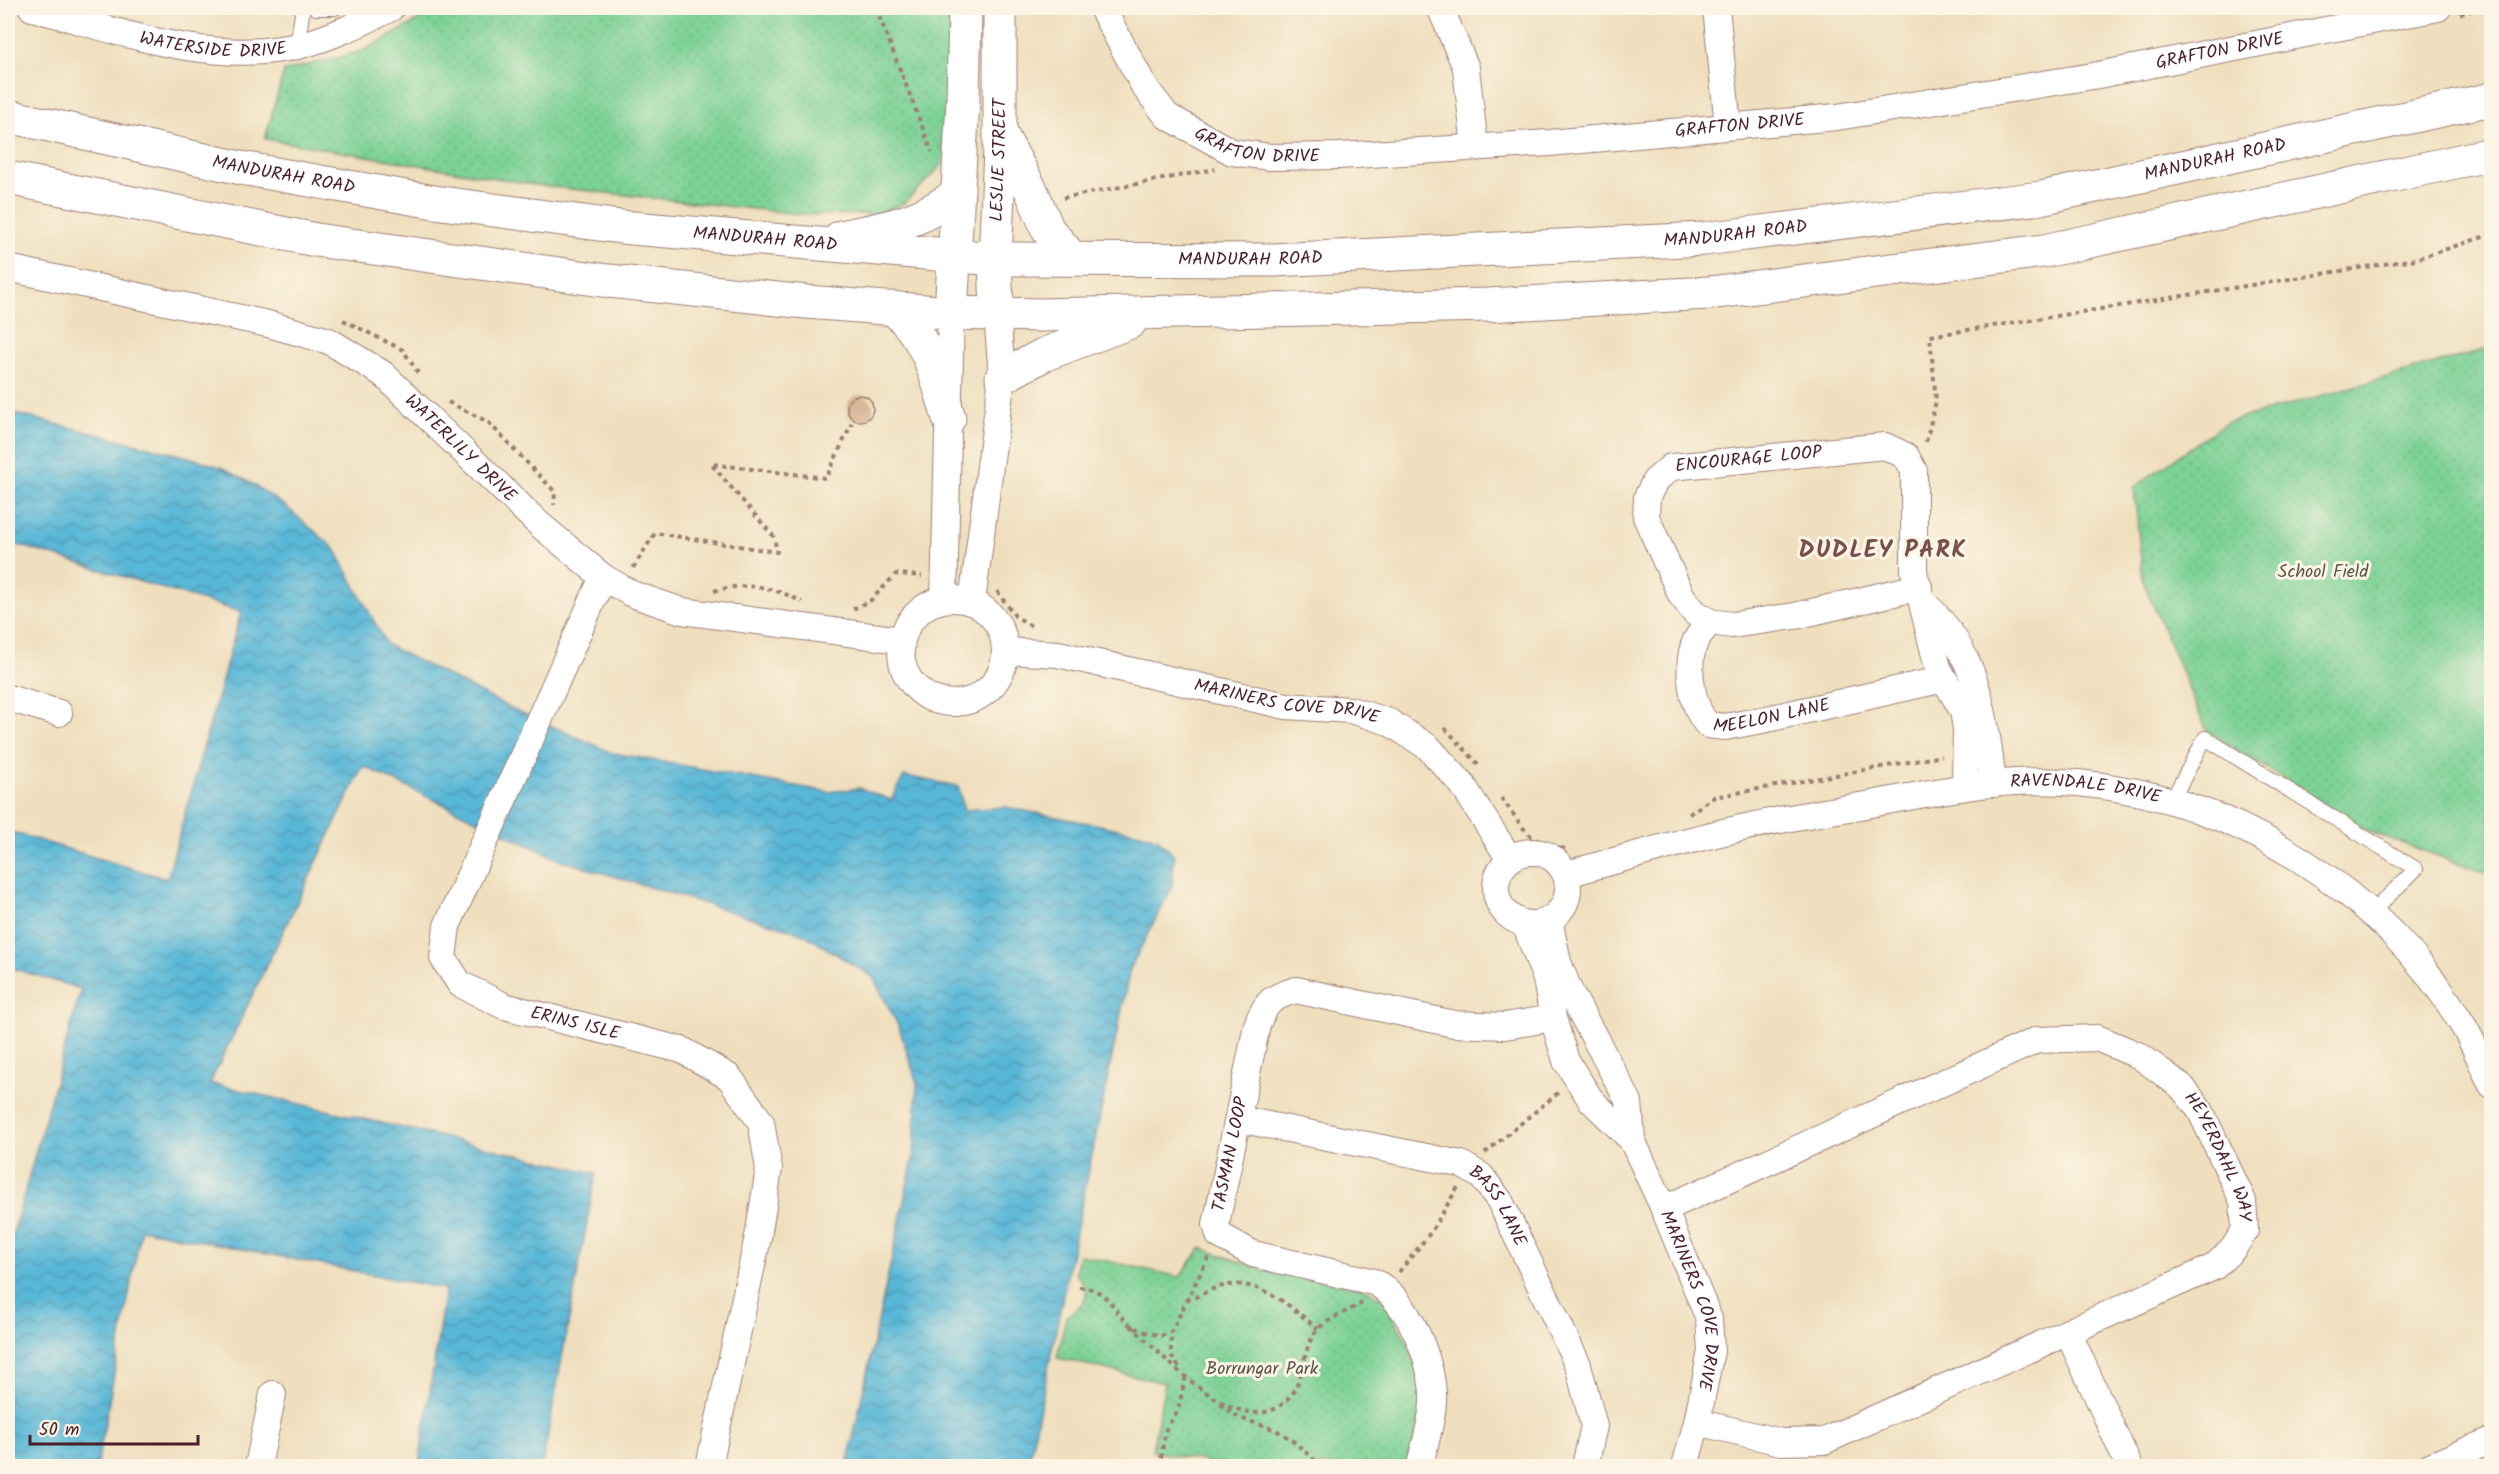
<svg xmlns="http://www.w3.org/2000/svg" width="2499" height="1474" font-family="Kalam,sans-serif">
<style>
.green{fill:url(#green-dots);stroke:#627860;stroke-width:1.5}
.water{fill:url(#water-waves);stroke:#526b81;stroke-width:1.5}
.building{fill:#d2ac89}
.lines{fill:none;stroke-linecap:round;stroke-linejoin:round}
.lane-casing{stroke:#9c7f74;stroke-width:16}
.street-casing{stroke:#9c7f74;stroke-width:28}
.secondary-casing{stroke:#9c7f74;stroke-width:35}
.highway-casing{stroke:#9c7f74;stroke-width:35}
.path{stroke:#9c7f74;stroke-width:4;stroke-dasharray:4.5 4.5;stroke-linecap:butt}
.lane{stroke:#fff;stroke-width:14}
.street{stroke:#fff;stroke-width:26}
.secondary{stroke:#fff;stroke-width:33}
.highway{stroke:#fff;stroke-width:33}
.labels{text-anchor:middle;dominant-baseline:central;stroke-width:6;stroke-linejoin:round;paint-order:stroke}
.street-label{font-size:18px;fill:#4a1f2b;stroke:#fcf5e5}
.park-label{font-size:18px;fill:#59544b;stroke:#fcf5e5}
.district-label{font-size:24px;font-weight:bold;letter-spacing:1.5px;fill:#7a504c;stroke:#fcf5e5}
</style>
<defs>
<pattern id="green-dots" width="8" height="8" patternUnits="userSpaceOnUse" patternTransform="scale(1.5)"><rect width="8" height="8" fill="#7bd195"/><path d="M2 2h.1M6 6h.1" fill="none" stroke="#6cb381" stroke-width="1.8" stroke-linecap="round"/></pattern>
<pattern id="water-waves" width="16" height="10" patternUnits="userSpaceOnUse" patternTransform="scale(1.5)"><rect width="16" height="10" fill="#59b7d7"/><path d="M0 5q4-4 8 0t8 0" fill="none" stroke="#4c94af"/></pattern>
</defs>
<rect width="100%" height="100%" fill="#fcf5e5"/>
<filter id="ink" filterUnits="userSpaceOnUse"><feTurbulence type="fractalNoise" baseFrequency=".0167" numOctaves="2"/><feDisplacementMap in="SourceGraphic" scale="12" xChannelSelector="R" yChannelSelector="G"/><feConvolveMatrix kernelMatrix="1 2 1 2 8 2 1 2 1" color-interpolation-filters="sRGB"/></filter>
<filter id="wash" filterUnits="userSpaceOnUse"><feTurbulence type="fractalNoise" baseFrequency=".008" numOctaves="4" result="noise"/><feDisplacementMap in="SourceGraphic" scale="24" xChannelSelector="R" yChannelSelector="G"/><feGaussianBlur stdDeviation="1.35" result="paint"/><feColorMatrix in="noise" values="0 0 0 0 0 0 0 0 0 0 0 0 0 0 0 0 0 1.4 0 .05"/><feComposite in="paint" operator="in"/></filter>
<g filter="url(#wash)">
<rect width="100%" height="100%" fill="#efdfbe"/>
<!-- green -->
<path class="green" d="M441,8H952L943,164L904,203L877,214L809,215L543,186L265,139L284,71L363,51Z
M2491,348V875L2365,830L2207,731L2143,581L2134,487L2227,422Z
M1201,1248L1264,1270L1363,1288L1382,1298L1409,1345L1421,1387L1422,1402L1409,1466H1228L1152,1451L1165,1383L1057,1358L1066,1317C1084,1305 1096,1294 1075,1274L1079,1255L1180,1277Z"/>
<!-- water -->
<path class="water" d="M8,412L189,457L223,468L254,485L284,505L335,549L387,645L506,706L613,753L829,792L859,788L891,800L904,776L958,786L964,810L1005,807L1140,833L1158,839L1174,855L1172,887L1130,969L1028,1466H847L914,1155L917,1083L899,1027L872,976L802,933L560,860L363,766L210,1083L596,1173L542,1466H419L445,1289L141,1229L97,1466H8V1252L81,989L8,967V831L167,879L241,612L8,542Z"/>
<g id="blocks">
<!-- building -->
<path class="building" d="M847 408a13 13 0 1 1 26 0a13 13 0 1 1-26 0Z"/>
</g>
</g>
<g filter="url(#ink)">
<use href="#blocks" fill-opacity="0" stroke="#9c7f74" stroke-width="1.5"/>
<g class="lines">
<!-- lane casing -->
<g class="lane-casing">
<path id="lane" d="M316,8H335
M297,46L303,8
M2172,800L2205,738L2416,869L2371,913"/>
</g>
<!-- street casing -->
<g class="street-casing">
<g id="street">
<path id="s1" d="M32,8C117,30 208,66 298,46C330,38 361,23 391,8"/>
<path id="s2" d="M1102,8L1144,86L1167,116L1232,152L1270,157L1338,156L1549,143L1837,117L2093,76L2438,8"/>
<path d="M1716,8L1728,126"/>
<path d="M1442,12L1466,68L1475,147"/>
<path id="s3" d="M8,268L268,324L329,341L383,374L540,525L603,577L632,594L682,611L901,640"/>
<path id="s4" d="M603,577L447,926L443,958L460,984L504,1006L682,1050L729,1077L761,1122L769,1169L758,1237L709,1466"/>
<path id="s5" d="M1919,587L1795,616L1732,625L1710,622L1695,613L1681,595L1646,517L1647,497L1655,481L1671,467L1885,446L1906,456L1914,471V571L1938,668L1963,711L1966,728L1965,786"/>
<path d="M944,599L951,313"/>
<circle cx="953" cy="651" r="52"/>
<path d="M972,602L1002,377L997,313"/>
<path d="M1924,603C1978,652 1985,714 1993,784"/>
<path id="s6" d="M1710,622C1706,627 1699,634 1696,640C1685,663 1691,707 1708,725L1725,727L1767,719L1944,679"/>
<path id="s7" d="M1006,651L1058,654L1286,706L1351,710L1389,722L1428,747L1462,784L1509,858"/>
<path d="M8,698L59,713"/>
<circle cx="1532" cy="888" r="36"/>
<path id="s8" d="M1566,874C1626,858 1685,840 1746,827C1789,817 1833,811 1877,803C1943,790 2010,776 2078,783C2236,798 2383,890 2464,1027C2475,1045 2482,1066 2492,1085"/>
<path id="s9" d="M1549,920L1558,962L1569,990L1629,1102L1632,1140L1664,1209L1709,1319L1711,1351L1697,1422L1685,1466"/>
<path d="M1525,924L1546,979L1553,1018L1566,1061L1591,1100L1632,1140"/>
<path id="s10" d="M1238,1119L1461,1164L1481,1176L1500,1201L1578,1365L1594,1426L1585,1466"/>
<path id="s11" d="M1664,1209L2037,1040L2097,1038L2140,1056L2182,1087L2200,1110L2243,1201L2245,1230L2233,1249L2214,1267L1824,1441L1781,1442L1697,1422"/>
<path d="M2068,1332L2129,1466"/>
<path d="M258,1466L273,1394"/>
<path id="s12" d="M1420,1466C1424,1446 1432,1423 1433,1402C1435,1365 1408,1298 1374,1282L1253,1254L1219,1235L1216,1224L1257,1025C1266,1001 1272,997 1296,990L1454,1024L1505,1026L1553,1018"/>
<path d="M2430,1466L2492,1440"/>
</g>
</g>
<!-- secondary casing -->
<g class="secondary-casing">
<g id="secondary">
<path d="M951,313L963,101L965,8"/>
<path id="s13" d="M997,313L995,259L1000,150V8"/>
</g>
</g>
<!-- highway casing -->
<g class="highway-casing">
<g id="highway">
<path id="s14" d="M8,116L241,168L434,202L621,227L995,259L1274,260L1704,239L2041,198L2492,99"/>
<path d="M1001,134L1031,190L1048,230L1073,259"/>
<path d="M8,178L316,240L609,281L806,302L951,313L1040,315L1489,305L1709,293L2044,251L2492,154"/>
<path d="M841,237C889,227 917,224 957,194"/>
<path d="M893,308C930,341 935,373 949,418"/>
<path d="M1002,377L1043,355L1130,322"/>
</g>
</g>
<!-- path -->
<path class="path" d="M876,8L932,152
M2460,14L2482,8
M1063,198L1215,169
M343,320L403,350L418,373
M448,402L488,422L555,492L554,505
M1926,442L1936,401L1930,336L2416,259L2492,234
M633,568L655,533L777,552L774,537L711,464L826,478L852,423
M714,591C745,582 773,586 802,602
M997,591L1015,616L1033,627
M853,609L871,600L896,574L922,576
M1445,728L1478,764
M1501,798C1525,827 1525,844 1567,849
M1689,814L1714,797L1942,756
M1485,1153L1558,1093
M1399,1272L1431,1232L1458,1187
M1079,1287C1107,1288 1111,1308 1130,1325C1137,1331 1151,1333 1161,1336L1171,1332
M1186,1300C1198,1298 1205,1291 1216,1288C1256,1274 1290,1306 1318,1329
M1131,1326C1163,1355 1242,1446 1287,1400C1306,1381 1301,1347 1318,1329C1329,1318 1349,1311 1362,1303
M1179,1367L1171,1356V1332L1210,1254
M1220,1404L1240,1418L1276,1430L1292,1440L1321,1466
M1165,1466L1161,1458L1166,1429L1178,1410L1186,1375"/>
<!-- lane -->
<use href="#lane" class="lane"/>
<!-- street -->
<use href="#street" class="street"/>
<!-- secondary -->
<use href="#secondary" class="secondary"/>
<!-- highway -->
<use href="#highway" class="highway"/>
</g>
</g>
<g class="labels">
<!-- street labels -->
<g class="street-label">
<text stroke="none"><textPath href="#s1" startOffset="186">WATERSIDE DRIVE</textPath></text>
<text stroke="none"><textPath href="#s2" startOffset="1196">GRAFTON DRIVE</textPath></text>
<text stroke="none"><textPath href="#s2" startOffset="710">GRAFTON DRIVE</textPath></text>
<text stroke="none"><textPath href="#s2" startOffset="224">GRAFTON DRIVE</textPath></text>
<text stroke="none"><textPath href="#s14" startOffset="2226">MANDURAH ROAD</textPath></text>
<text stroke="none"><textPath href="#s13" startOffset="153">LESLIE STREET</textPath></text>
<text stroke="none"><textPath href="#s14" startOffset="282">MANDURAH ROAD</textPath></text>
<text stroke="none"><textPath href="#s14" startOffset="1740">MANDURAH ROAD</textPath></text>
<text stroke="none"><textPath href="#s14" startOffset="768">MANDURAH ROAD</textPath></text>
<text stroke="none"><textPath href="#s14" startOffset="1254">MANDURAH ROAD</textPath></text>
<text stroke="none"><textPath href="#s3" startOffset="500">WATERLILY DRIVE</textPath></text>
<text stroke="none"><textPath href="#s5" startOffset="476">ENCOURAGE LOOP</textPath></text>
<text stroke="none"><textPath href="#s7" startOffset="286">MARINERS COVE DRIVE</textPath></text>
<text stroke="none"><textPath href="#s6" startOffset="177">MEELON LANE</textPath></text>
<text stroke="none"><textPath href="#s8" startOffset="530">RAVENDALE DRIVE</textPath></text>
<text stroke="none"><textPath href="#s4" startOffset="568">ERINS ISLE</textPath></text>
<text stroke="none"><textPath href="#s12" startOffset="450">TASMAN LOOP</textPath></text>
<text stroke="none"><textPath href="#s11" startOffset="648">HEYERDAHL WAY</textPath></text>
<text stroke="none"><textPath href="#s10" startOffset="285">BASS LANE</textPath></text>
<text stroke="none"><textPath href="#s9" startOffset="411">MARINERS COVE DRIVE</textPath></text>
</g>
<!-- park labels -->
<g class="park-label">
<text x="2323" y="572">School Field</text>
<text x="1262" y="1369">Borrungar Park</text>
</g>
<!-- district labels -->
<g class="district-label">
<text x="1883" y="550">DUDLEY PARK</text>
</g>
</g>
<!-- margin -->
<rect width="2499" height="1474" fill="none" stroke="#fcf5e5" stroke-width="30"/>
<!-- scale -->
<path d="M30 1435v9h168v-9" fill="none" stroke="#4a1f2b" stroke-width="3"/>
<text x="39" y="1435" font-size="18" fill="#4a1f2b" stroke="#fcf5e5" stroke-width="4.5" paint-order="stroke">50 m</text>
</svg>
